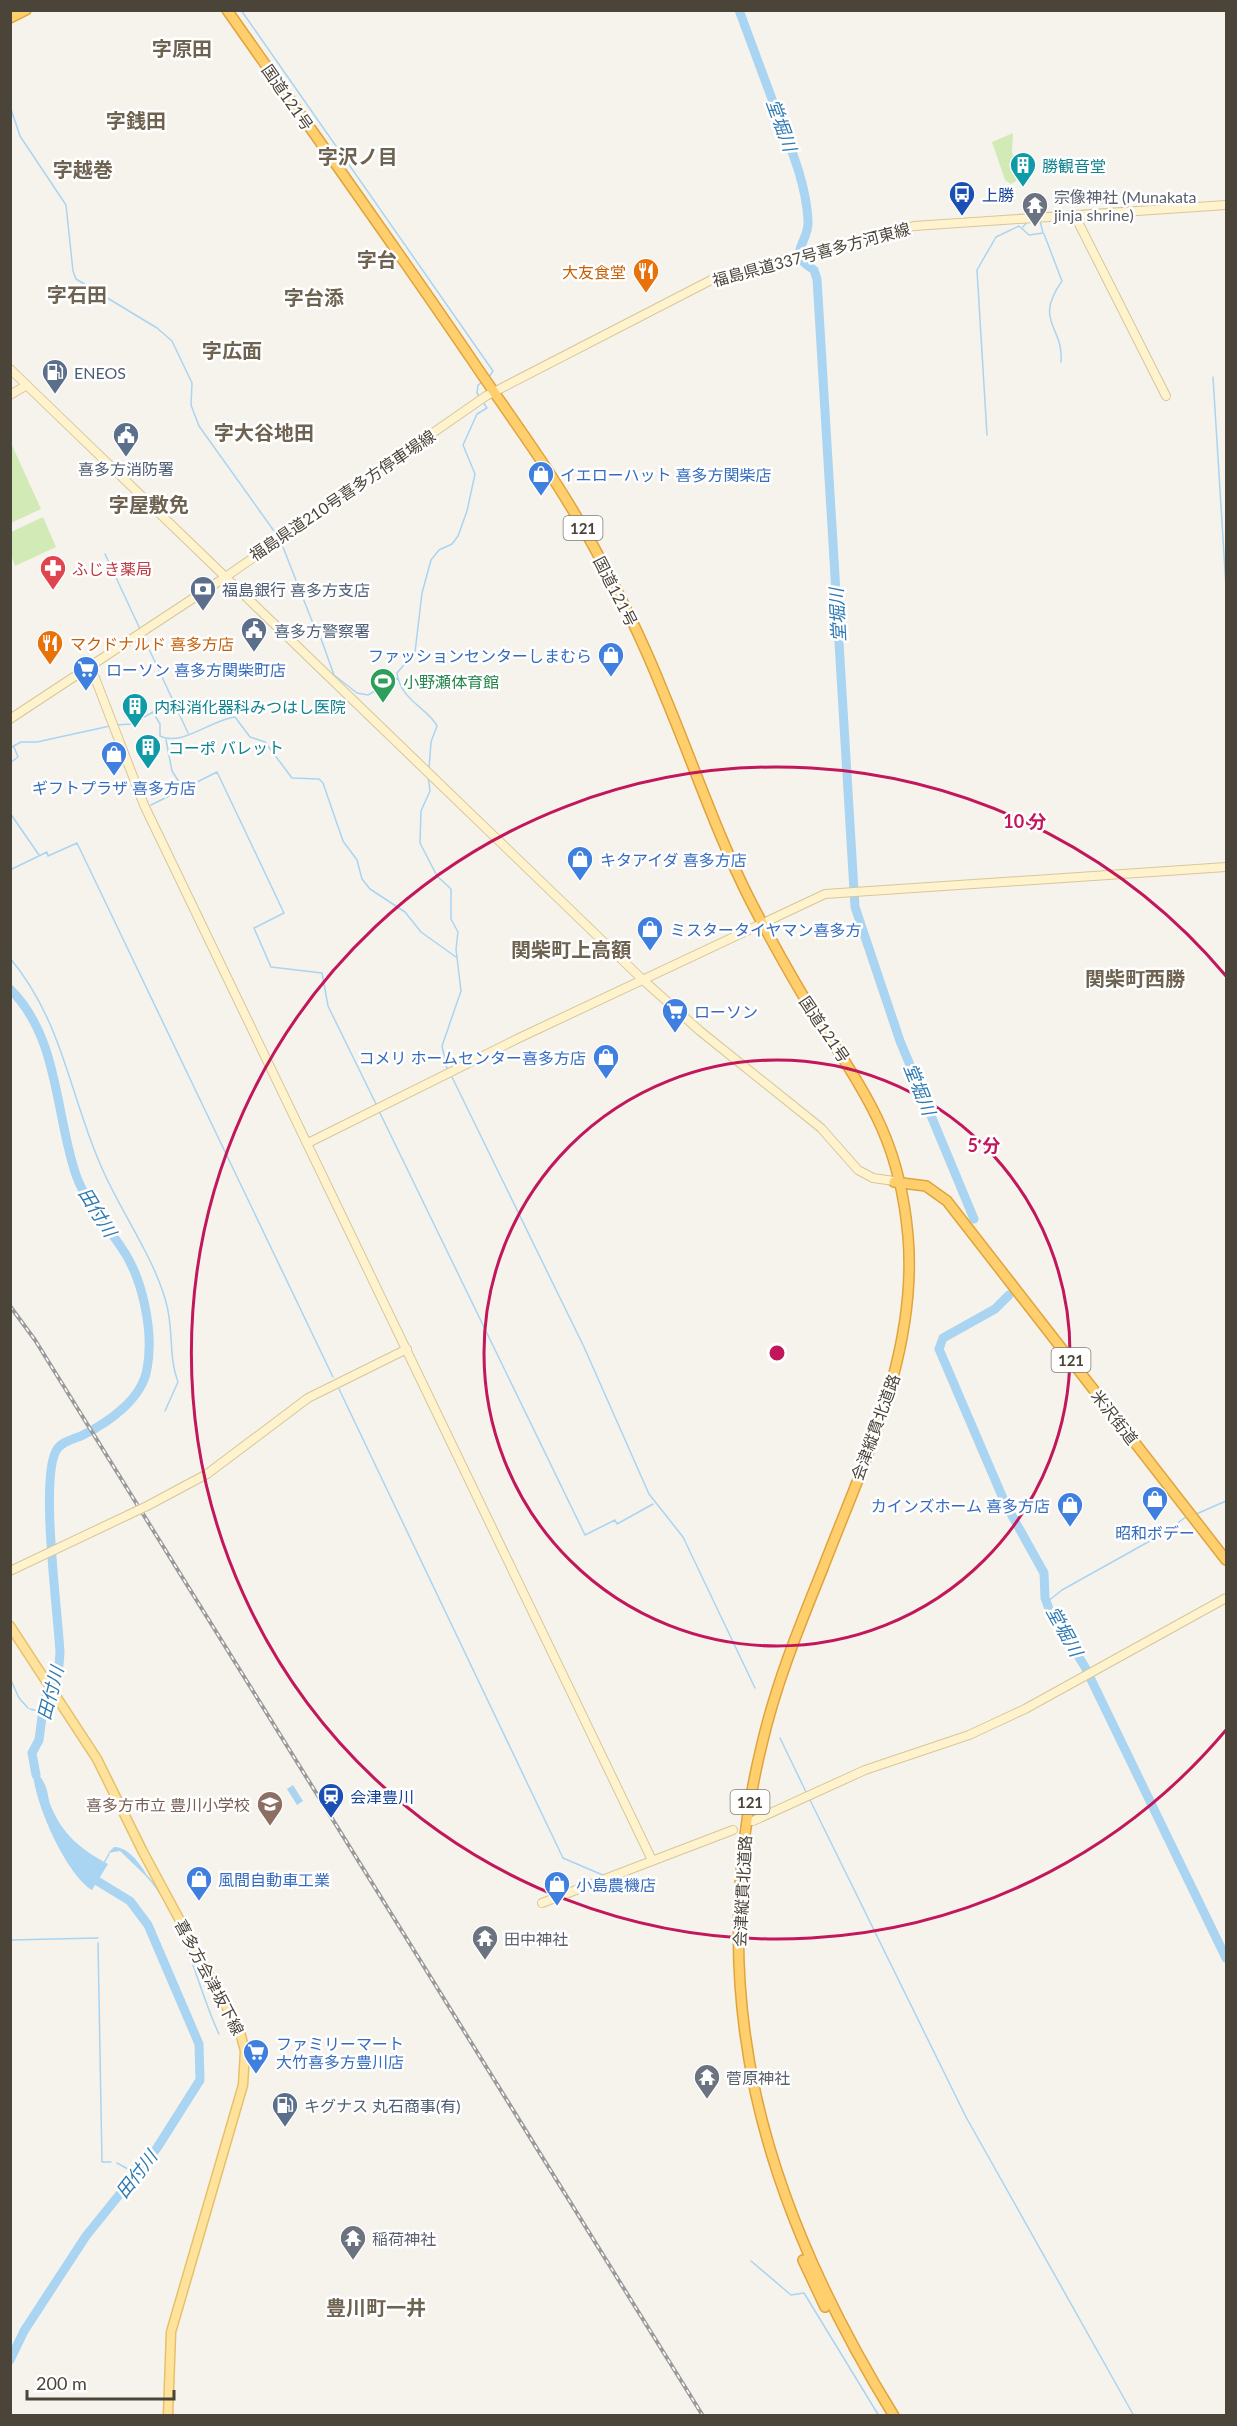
<svg xmlns="http://www.w3.org/2000/svg" width="1237" height="2426" font-family="Lato,'Noto Sans JP',sans-serif">
<style>
.green{fill:#d2eab5}
.water{fill:#a9d4f2}
.lines{fill:none;stroke-linecap:round;stroke-linejoin:round}
.stream{stroke:#a9d4f2;stroke-width:1.5}
.river{stroke:#a9d4f2;stroke-width:9}
.secondary-casing{stroke:#d6c79b;stroke-width:10}
.primary-casing{stroke:#e6c16a;stroke-width:11}
.highway-casing{stroke:#e0a43c;stroke-width:12}
.secondary{stroke:#fff3cd;stroke-width:8}
.primary{stroke:#ffe39c;stroke-width:8}
.highway{stroke:#ffcf6e;stroke-width:9}
.rail-casing{stroke:#9a9a9a;stroke-width:4}
.rail{stroke:#fff;stroke-width:1.5;stroke-dasharray:4.5;stroke-linecap:butt}
.secondary-bridge-casing{stroke:#d6c79b;stroke-width:10;stroke-linecap:butt}
.secondary-bridge{stroke:#fff3cd;stroke-width:8}
.ring{fill:none;stroke:#c2185b;stroke-width:3}
.labels{text-anchor:middle;dominant-baseline:central;stroke-width:5;stroke-linejoin:round;paint-order:stroke}
.shield{fill:#fff;stroke:#817c74;stroke-width:1.5}
.shield-label{font-size:15px;font-weight:bold;fill:#4b4439}
.street-label{font-size:16px;fill:#4b4439;stroke:#fff}
.culture-label{font-size:16px;fill:#0d838f;stroke:#fff;text-anchor:start}
.transit-label{font-size:16px;fill:#164399;stroke:#fff;text-anchor:start}
.worship-label{font-size:16px;fill:#5b616d;stroke:#fff;text-anchor:start}
.food-label{font-size:16px;fill:#c56008;stroke:#fff;text-anchor:end}
.service-label{font-size:16px;fill:#4e5e75;stroke:#fff;text-anchor:start}
.shop-label{font-size:16px;fill:#366cbe;stroke:#fff;text-anchor:start}
.health-label{font-size:16px;fill:#be3a42;stroke:#fff;text-anchor:start}
.leisure-label{font-size:16px;fill:#27864d;stroke:#fff;text-anchor:start}
.education-label{font-size:16px;fill:#785e54;stroke:#fff;text-anchor:end}
.water-label{font-size:18px;font-style:italic;fill:#2e7ab2;stroke:#fff}
.quarter-label{font-size:20px;font-weight:bold;fill:#6e6250;stroke:#fff}
.centre{fill:#c2185b;stroke:#fff;stroke-width:3}
.ring-label{font-size:18px;text-anchor:middle;font-weight:bold;fill:#c2185b;stroke:#fff;stroke-width:5;stroke-linejoin:round;paint-order:stroke}
</style>
<rect width="100%" height="100%" fill="#f6f3ec"/>
<!-- green -->
<path class="green" d="M1013,133L1012,152L1019,170L1016,181L1011,184L1005,180L992,142Z
M11,443L41,509L11,523H10Z
M43,517L56,547L15,566L11,555V532Z"/>
<!-- water -->
<path class="water" d="M33,1761C36,1774 41,1775 45,1785C48,1791 48,1798 50,1804C62,1834 80,1849 108,1864L92,1890C65,1874 28,1791 33,1761Z
M293,1785L303,1801L297,1805L287,1789Z
M114,1847C128,1846 143,1867 149,1879L120,1851L108,1853Z"/>
<g class="lines">
<!-- stream -->
<path class="stream" d="M241,10L493,371L489,377
M10,106L20,136L66,205L73,271L76,279L157,328L172,341L192,383L191,405L199,426L279,538
M1023,227L1027,222
M1044,234L1062,281C1033,322 1064,326 1061,362
M1213,377L1226,587
M480,398L477,393L478,385L482,382
M987,435L977,270L996,237L1019,226L1029,235L1043,233L1040,221
M281,542L312,621L319,633L334,675L357,693L368,695L398,678
M105,554L140,629
M143,636L188,733
M115,725L132,724L153,712L160,724V736C181,747 211,720 235,717L250,737L265,742L292,778L319,779L323,783L343,841L357,860L362,879L370,889L405,912L421,932L456,957
M166,740L172,771L183,788
M10,748L21,742H37L110,726
M10,763L18,757L14,747
M429,769L431,742L437,726C429,709 400,700 397,673L415,652L422,593L431,560L439,550L452,544L458,536L467,511L475,474L463,445L477,414L487,408L483,402
M428,776L430,791L421,811L420,843L437,876L451,889V919L458,932L456,949L461,991L442,1046L447,1069
M151,805L217,772L284,913L254,928L271,967L322,973L328,1006L376,1104
M10,813L39,855
M10,870L47,852L48,856L77,843L333,1377
M10,958C63,1022 69,1093 101,1166C120,1211 153,1255 166,1302C174,1329 168,1356 178,1382L165,1411
M451,1075L584,1347L649,1494L683,1537L755,1688
M379,1111L585,1535L615,1520L617,1524L653,1504
M339,1389L563,1858L605,1876
M1194,1515L1226,1501
M1047,1602L1062,1590L1166,1532L1187,1516
M10,1678L19,1698L28,1708
M30,1709L43,1712
M780,1738L807,1794
M809,1798L966,2117L1134,2416
M104,1863L109,1854
M147,1876C186,1920 195,1983 219,2034
M10,1940L98,1938
M98,1943L102,2162H111
M117,2163L137,2174
M751,2261L791,2295L804,2293L879,2416"/>
<!-- river -->
<path class="river" d="M739,10C752,46 766,82 779,118C792,151 806,184 808,220C810,244 784,252 814,270L817,279L855,907L900,1041L974,1219
M10,989C59,1037 55,1114 76,1175C86,1203 105,1223 121,1247C143,1278 154,1332 147,1369C142,1399 109,1422 83,1435C75,1439 61,1441 56,1451C40,1481 58,1612 60,1653L59,1665L44,1701L39,1740L32,1753L36,1775
M1009,1295L995,1309L943,1338L939,1349L1005,1503L1044,1573L1045,1598L1049,1609L1085,1667L1226,1958
M10,2360L24,2331L86,2236L157,2148L200,2080L199,2044L148,1925L130,1901L89,1876"/>
<!-- secondary casing -->
<g class="secondary-casing">
<path id="secondary" d="M1075,216L1166,396
M10,369L642,979L700,1031L821,1128L858,1170L873,1178L894,1181
M10,395L27,385
M90,665L144,805L652,1860
M10,719L224,578L486,396L717,277L914,226L1226,205
M308,1143L519,1038L825,894L1226,867
M149,1505L207,1474L308,1398L407,1349
M10,1571L128,1515
M753,1821L865,1770L969,1735L1025,1709L1226,1598
M542,1903L733,1830"/>
</g>
<!-- primary casing -->
<g class="primary-casing">
<path id="primary" d="M10,1626L97,1759L143,1852L240,2032L245,2051L243,2085L171,2332L168,2416"/>
</g>
<!-- highway casing -->
<g class="highway-casing">
<path id="highway" d="M227,10C309,127 392,242 472,360C509,415 549,468 582,526C613,580 641,636 664,694C693,763 717,835 751,902C770,938 789,973 810,1007C862,1090 899,1133 908,1236C918,1353 864,1461 823,1568C800,1625 776,1683 762,1744C701,1994 762,2202 894,2416
M10,18L26,10
M894,1182L926,1186L947,1201L1226,1560
M803,2260L825,2307"/>
</g>
<!-- secondary -->
<use href="#secondary" class="secondary"/>
<!-- primary -->
<use href="#primary" class="primary"/>
<!-- highway -->
<use href="#highway" class="highway"/>
<!-- rail casing -->
<g class="rail-casing">
<path id="rail" d="M10,1306L35,1340L703,2416"/>
</g>
<!-- rail -->
<use href="#rail" class="rail"/>
<!-- secondary-bridge casing -->
<g class="secondary-bridge-casing">
<path id="secondary-bridge" d="M128,1515L149,1505"/>
</g>
<!-- secondary-bridge -->
<use href="#secondary-bridge" class="secondary-bridge"/>
</g>
<!-- distance rings -->
<g class="ring">
<circle cx="777" cy="1353" r="293"/>
<path d="M1226 1730A586 586 0 1 1 1226 976"/>
</g>
<!-- icons -->
<defs>
<g id="building-pin" transform="scale(1.35)"><path d="M0 17L-7.5 6A9.5 9.5 0 1 1 7.5 6Z" fill="#0f9aa8" stroke="#fff"/><path d="M-4-6H4V6H1V3H-1V6H-4ZM-2.5-4.3h1.7v1.8h-1.7ZM.8-4.3h1.7v1.8H.8ZM-2.5-1h1.7V.8h-1.7ZM.8-1h1.7V.8H.8Z" fill="#fff"/></g>
<g id="bus-pin" transform="scale(1.35)"><path d="M0 17L-7.5 6A9.5 9.5 0 1 1 7.5 6Z" fill="#1a4fb4" stroke="#fff"/><path d="M-5-6H5V4H4V6H2V4H-2V6H-4V4H-5ZM-3.5-4V0h7V-4ZM-3.5 1.2v1.5H-2V1.2ZM2 1.2v1.5H3.5V1.2Z" fill="#fff"/></g>
<g id="temple-pin" transform="scale(1.35)"><path d="M0 17L-7.5 6A9.5 9.5 0 1 1 7.5 6Z" fill="#6b7280" stroke="#fff"/><path d="M0-6L5-2H3V0L6.5 2.5H4V6H1.5V3h-3V6H-4V2.5H-6.5L-3 0V-2H-5Z" fill="#fff"/></g>
<g id="restaurant-pin" transform="scale(1.35)"><path d="M0 17L-7.5 6A9.5 9.5 0 1 1 7.5 6Z" fill="#e8710a" stroke="#fff"/><path d="M-5-6h1v4h1v-4h1v4h1v-4h1v5L-1.5 .5V6h-2V.5L-5-1ZM5-6V6H3V1.5H1.5Q1.5-4 5-6Z" fill="#fff"/></g>
<g id="fuel-pin" transform="scale(1.35)"><path d="M0 17L-7.5 6A9.5 9.5 0 1 1 7.5 6Z" fill="#5c6f8a" stroke="#fff"/><path d="M-5.5-6h7V0h2V4h1.3V-2.5L3-4.5l.8-.8L6-3V5H2.5V1h-1V6h-7ZM-4.2-4.7v3.2H.2V-4.7Z" fill="#fff"/></g>
<g id="civic-pin" transform="scale(1.35)"><path d="M0 17L-7.5 6A9.5 9.5 0 1 1 7.5 6Z" fill="#5c6f8a" stroke="#fff"/><path d="M-.6-6.5H3V-4.5H.6V-3L4-1V1h2V6H-6V1h2V-1L-.6-3ZM-1.2 2.5V6h2.4V2.5Z" fill="#fff"/></g>
<g id="shop-pin" transform="scale(1.35)"><path d="M0 17L-7.5 6A9.5 9.5 0 1 1 7.5 6Z" fill="#3f7fe0" stroke="#fff"/><path d="M-5-2.5h2.3a2.7 3.5 0 0 1 5.4 0H5L5.5 6h-11ZM-1.5-2.5h3a1.5 2.3 0 0 0-3 0Z" fill="#fff"/></g>
<g id="pharmacy-pin" transform="scale(1.35)"><path d="M0 17L-7.5 6A9.5 9.5 0 1 1 7.5 6Z" fill="#e0444e" stroke="#fff"/><path d="M-2-6h4v4h4v4h-4v4h-4v-4h-4v-4h4Z" fill="#fff"/></g>
<g id="bank-pin" transform="scale(1.35)"><path d="M0 17L-7.5 6A9.5 9.5 0 1 1 7.5 6Z" fill="#5c6f8a" stroke="#fff"/><path d="M-6-4H6V4H-6ZM0-2.3a2.3 2.3 0 1 0 0 4.6a2.3 2.3 0 1 0 0-4.6Z" fill="#fff"/></g>
<g id="supermarket-pin" transform="scale(1.35)"><path d="M0 17L-7.5 6A9.5 9.5 0 1 1 7.5 6Z" fill="#3f7fe0" stroke="#fff"/><path d="M-6-5.5h2.5l.6 2H6L4.5 2H-2.5L-4.4-4H-6ZM-1.5 3.2a1.3 1.3 0 1 0 .1 0ZM3 3.2a1.3 1.3 0 1 0 .1 0Z" fill="#fff"/></g>
<g id="stadium-pin" transform="scale(1.35)"><path d="M0 17L-7.5 6A9.5 9.5 0 1 1 7.5 6Z" fill="#2e9e5b" stroke="#fff"/><path d="M0-5a6.5 5 0 1 0 0 10a6.5 5 0 1 0 0-10ZM-3.5-1.8h7v3.6h-7Z" fill="#fff"/></g>
<g id="station-pin" transform="scale(1.35)"><path d="M0 17L-7.5 6A9.5 9.5 0 1 1 7.5 6Z" fill="#1a4fb4" stroke="#fff"/><path d="M-3-6H3Q5-6 5-4V2Q5 4 3 4L4.5 6H3L1.5 4h-3L-3 6H-4.5L-3 4Q-5 4-5 2V-4Q-5-6-3-6ZM-3.5-4v3h7v-3ZM-3.5 1v1.5H-2V1ZM2 1v1.5H3.5V1Z" fill="#fff"/></g>
<g id="school-pin" transform="scale(1.35)"><path d="M0 17L-7.5 6A9.5 9.5 0 1 1 7.5 6Z" fill="#8d6e63" stroke="#fff"/><path d="M0-5L7-2L0 1L-7-2ZM-4 1L0 2.5L4 1V4Q0 6-4 4Z" fill="#fff"/></g>
</defs>
<g fill-rule="evenodd">
<use href="#building-pin" x="1023" y="165"/>
<use href="#bus-pin" x="962" y="194"/>
<use href="#temple-pin" x="1035" y="205"/>
<use href="#restaurant-pin" x="646" y="271"/>
<use href="#fuel-pin" x="55" y="372"/>
<use href="#civic-pin" x="126" y="435"/>
<use href="#shop-pin" x="541" y="474"/>
<use href="#pharmacy-pin" x="53" y="568"/>
<use href="#bank-pin" x="203" y="589"/>
<use href="#civic-pin" x="254" y="630"/>
<use href="#restaurant-pin" x="50" y="643"/>
<use href="#shop-pin" x="611" y="655"/>
<use href="#supermarket-pin" x="86" y="669"/>
<use href="#stadium-pin" x="383" y="681"/>
<use href="#building-pin" x="135" y="706"/>
<use href="#building-pin" x="148" y="747"/>
<use href="#shop-pin" x="114" y="754"/>
<use href="#shop-pin" x="580" y="859"/>
<use href="#shop-pin" x="650" y="929"/>
<use href="#supermarket-pin" x="675" y="1011"/>
<use href="#shop-pin" x="606" y="1057"/>
<use href="#shop-pin" x="1155" y="1499"/>
<use href="#shop-pin" x="1070" y="1505"/>
<use href="#station-pin" x="331" y="1796"/>
<use href="#school-pin" x="270" y="1804"/>
<use href="#shop-pin" x="199" y="1879"/>
<use href="#shop-pin" x="557" y="1884"/>
<use href="#temple-pin" x="485" y="1938"/>
<use href="#supermarket-pin" x="256" y="2052"/>
<use href="#temple-pin" x="707" y="2077"/>
<use href="#fuel-pin" x="285" y="2105"/>
<use href="#temple-pin" x="353" y="2238"/>
</g>
<g class="labels">
<!-- shield labels -->
<g class="shield">
<rect x="563.5" y="516" width="39" height="24" rx="4.5"/>
<rect x="1051.5" y="1348" width="39" height="24" rx="4.5"/>
<rect x="730.5" y="1790" width="39" height="24" rx="4.5"/>
</g>
<g class="shield-label">
<text x="583" y="528">121</text>
<text x="1071" y="1360">121</text>
<text x="750" y="1802">121</text>
</g>
<!-- street labels -->
<g class="street-label">
<text transform="translate(288 97) rotate(55)">国道121号</text>
<text transform="translate(811 254) rotate(-15)">福島県道337号喜多方河東線</text>
<text transform="translate(342 495) rotate(-34)">福島県道210号喜多方停車場線</text>
<text transform="translate(616 591) rotate(63)">国道121号</text>
<text transform="translate(825 1029) rotate(56)">国道121号</text>
<text transform="translate(1115 1417) rotate(52)">米沢街道</text>
<text transform="translate(875 1427) rotate(-70)">会津縦貫北道路</text>
<text transform="translate(742 1891) rotate(-87)">会津縦貫北道路</text>
<text transform="translate(210 1977) rotate(62)">喜多方会津坂下線</text>
</g>
<!-- culture labels -->
<g class="culture-label">
<text x="1042" y="165">勝観音堂</text>
<text x="154" y="706">内科消化器科みつはし医院</text>
<text x="168" y="747">コーポ バレット</text>
</g>
<!-- transit labels -->
<g class="transit-label">
<text x="982" y="194">上勝</text>
<text x="350" y="1796">会津豊川</text>
</g>
<!-- worship labels -->
<g class="worship-label">
<text x="1054" y="196">宗像神社 (Munakata<tspan x="1054" dy="18">jinja shrine)</tspan></text>
<text x="504" y="1938">田中神社</text>
<text x="726" y="2077">菅原神社</text>
<text x="372" y="2238">稲荷神社</text>
</g>
<!-- food labels -->
<g class="food-label">
<text x="626" y="271">大友食堂</text>
<text x="70" y="643" text-anchor="start">マクドナルド 喜多方店</text>
</g>
<!-- service labels -->
<g class="service-label">
<text x="74" y="372">ENEOS</text>
<text x="126" y="468" text-anchor="middle">喜多方消防署</text>
<text x="222" y="589">福島銀行 喜多方支店</text>
<text x="274" y="630">喜多方警察署</text>
<text x="304" y="2105">キグナス 丸石商事(有)</text>
</g>
<!-- shop labels -->
<g class="shop-label">
<text x="560" y="474">イエローハット 喜多方関柴店</text>
<text x="592" y="655" text-anchor="end">ファッションセンターしまむら</text>
<text x="106" y="669">ローソン 喜多方関柴町店</text>
<text x="114" y="787" text-anchor="middle">ギフトプラザ 喜多方店</text>
<text x="600" y="859">キタアイダ 喜多方店</text>
<text x="670" y="929">ミスタータイヤマン喜多方</text>
<text x="694" y="1011">ローソン</text>
<text x="586" y="1057" text-anchor="end">コメリ ホームセンター喜多方店</text>
<text x="1050" y="1505" text-anchor="end">カインズホーム 喜多方店</text>
<text x="1155" y="1532" text-anchor="middle">昭和ボデー</text>
<text x="218" y="1879">風間自動車工業</text>
<text x="576" y="1884">小島農機店</text>
<text x="276" y="2043">ファミリーマート<tspan x="276" dy="18">大竹喜多方豊川店</tspan></text>
</g>
<!-- health labels -->
<g class="health-label">
<text x="72" y="568">ふじき薬局</text>
</g>
<!-- leisure labels -->
<g class="leisure-label">
<text x="403" y="681">小野瀬体育館</text>
</g>
<!-- education labels -->
<g class="education-label">
<text x="250" y="1804">喜多方市立 豊川小学校</text>
</g>
<!-- water labels -->
<g class="water-label">
<text transform="translate(782 125) rotate(70)">堂堀川</text>
<text transform="translate(837 615) rotate(-93)">堂堀川</text>
<text transform="translate(920 1089) rotate(68)">堂堀川</text>
<text transform="translate(98 1212) rotate(58)">田付川</text>
<text transform="translate(1065 1631) rotate(61)">堂堀川</text>
<text transform="translate(50 1693) rotate(-75)">田付川</text>
<text transform="translate(136 2174) rotate(-52)">田付川</text>
</g>
<!-- quarter labels -->
<g class="quarter-label">
<text x="182" y="48">字原田</text>
<text x="136" y="120">字銭田</text>
<text x="358" y="156">字沢ノ目</text>
<text x="83" y="169">字越巻</text>
<text x="377" y="259">字台</text>
<text x="77" y="294">字石田</text>
<text x="314" y="297">字台添</text>
<text x="232" y="350">字広面</text>
<text x="264" y="432">字大谷地田</text>
<text x="149" y="504">字屋敷免</text>
<text x="571" y="949">関柴町上高額</text>
<text x="1135" y="978">関柴町西勝</text>
<text x="376" y="2307">豊川町一井</text>
</g>
</g>
<circle cx="777" cy="1353" r="9" class="centre"/>
<g class="ring-label">
<text x="1025" y="828">10 分</text>
<text x="984" y="1152">5 分</text>
</g>
<!-- border -->
<rect width="1237" height="2426" fill="none" stroke="#4b4439" stroke-width="24"/>
<!-- scale -->
<path d="M27 2390v9h147v-9" fill="none" stroke="#4b4439" stroke-width="3"/>
<text x="36" y="2390" font-size="18" fill="#4b4439" stroke="#ffffff" stroke-width="4.5" paint-order="stroke">200 m</text>
</svg>
